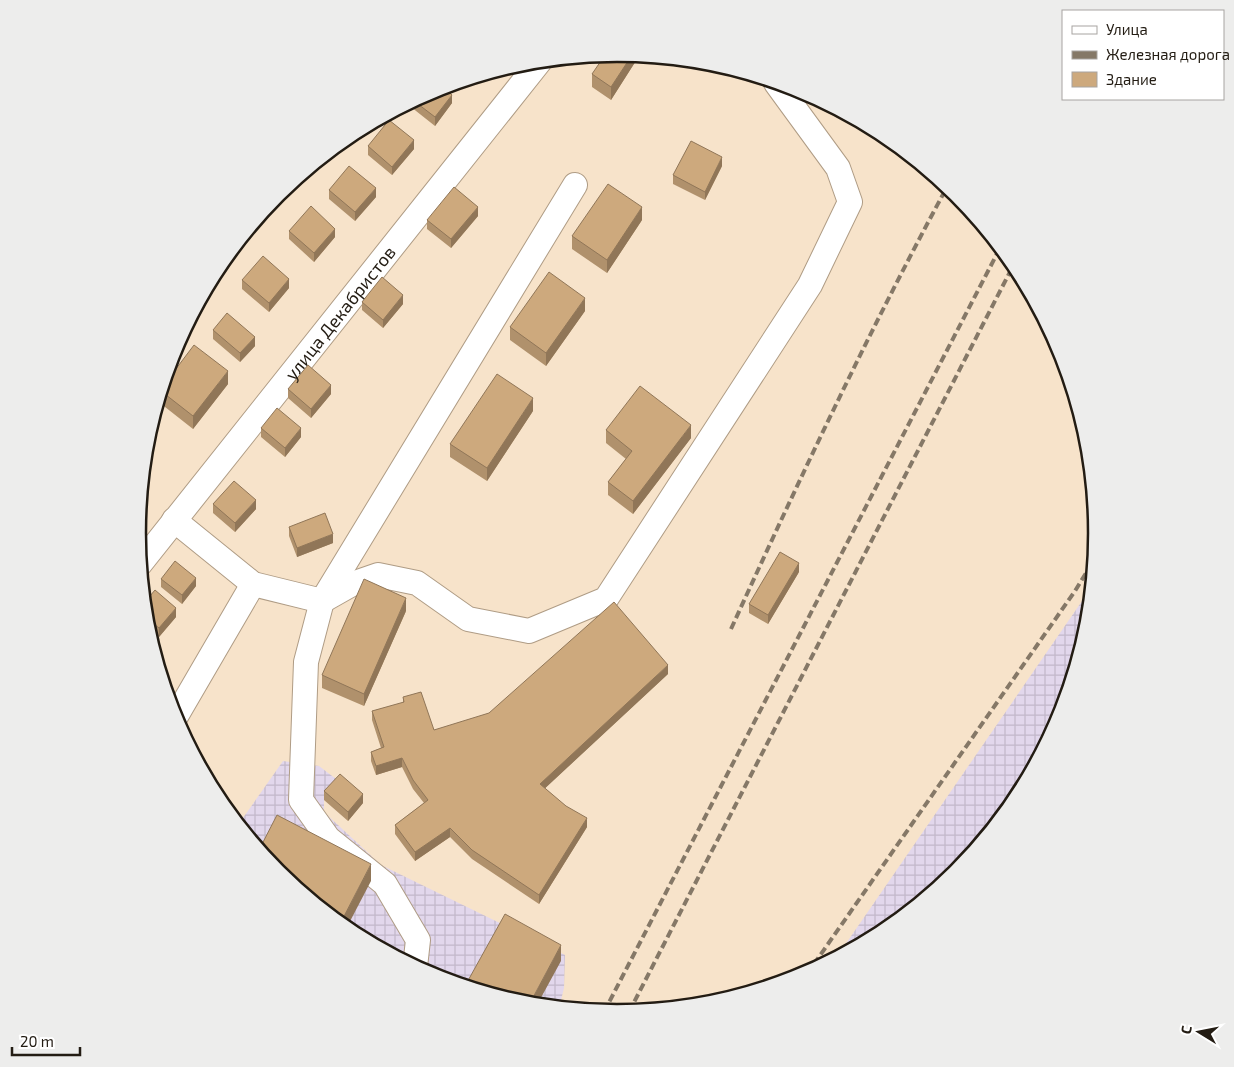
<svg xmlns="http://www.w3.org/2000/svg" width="1234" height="1067" font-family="'Exo 2',sans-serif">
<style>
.industrial{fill:url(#industrial-grid)}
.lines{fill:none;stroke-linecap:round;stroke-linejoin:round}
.minor-casing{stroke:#af9c85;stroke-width:26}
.minor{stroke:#fff;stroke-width:24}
.rail{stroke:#857867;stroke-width:4;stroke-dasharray:8 4;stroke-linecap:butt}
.wall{fill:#b0916c}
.shaded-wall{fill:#907658}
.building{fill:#cda97d;stroke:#907658}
.labels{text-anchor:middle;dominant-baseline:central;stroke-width:4;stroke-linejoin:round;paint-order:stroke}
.street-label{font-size:18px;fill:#231c13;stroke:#fff}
.rim{fill:none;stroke:#231c13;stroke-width:2.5}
</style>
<defs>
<pattern id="industrial-grid" width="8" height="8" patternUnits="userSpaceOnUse" patternTransform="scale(1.25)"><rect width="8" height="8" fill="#e2d7ec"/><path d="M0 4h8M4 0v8" fill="none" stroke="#c2b8ca"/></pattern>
</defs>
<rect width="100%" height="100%" fill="#f7e3ca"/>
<!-- industrial -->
<path class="industrial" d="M1091,588L1087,627L1060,717L1016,800L956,873L883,933L836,958Z
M283,761L319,766L340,782L324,800V812L381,865L565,955L564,988L559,1008L523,1004L433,977L350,932L278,873L238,825Z"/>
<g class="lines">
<!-- minor casing -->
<g class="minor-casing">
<g id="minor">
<path d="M174,520L253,584L322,601L352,584L378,575L417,583L468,619L529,631L606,599L810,285L850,202L838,168L776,83"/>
<path id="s1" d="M140,564L540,61"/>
<path d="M175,718L253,584"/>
<path d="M415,967L418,940L385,884L328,838L301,800L306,662L322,601L575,185"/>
</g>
</g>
<!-- minor -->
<use href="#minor" class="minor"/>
<!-- rail -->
<path class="rail" d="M731,629C799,480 869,331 947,187
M807,974L1075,591L1094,560
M604,1012L1000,248
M629,1012L1014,264"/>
</g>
<!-- wall -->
<path class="wall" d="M617,54L639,56L611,100L592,87V74Z
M434,90L452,103L435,126L411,107V102Z
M368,146L414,149L392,175L368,155Z
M722,166L705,200L673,184V175Z
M329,190L376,197L355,221L329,199Z
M478,216L451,248L427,229V220Z
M642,220L607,273L572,249V236Z
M289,231L335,237L314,262L289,239Z
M242,280L289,288L269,312L242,289Z
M362,302L403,304L383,328L362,310Z
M585,311L546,366L510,340V327Z
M213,330L255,346L240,362L213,339Z
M228,384L193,429L160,403V396L163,386Z
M288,389L331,394L311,418L288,398Z
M533,411L487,481L450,457V444Z
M261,428L301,437L285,457L261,437Z
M606,430L691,438L633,514L608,495V482L626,459L606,443Z
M213,504L256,509L235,532L213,513Z
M289,527L333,543L297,557L289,536Z
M799,572L768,624L749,613V604Z
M161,579L196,586L182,604L161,587Z
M144,603L176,617L159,637L157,635V643L153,648L146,627Z
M406,611L364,706L322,688V675Z
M668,674L545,788L587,827L539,904L472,859L450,837L415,861L395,834V825L424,803L413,789L402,767L376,775L371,761V752L381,748L372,720V711L403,703V697L434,730Z
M324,791L363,803L348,821L324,800Z"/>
<!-- shaded-wall -->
<path class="shaded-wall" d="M632,55L639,56L611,100V87Z
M452,95V103L435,126V117Z
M414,140V149L392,175V167Z
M722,157V166L705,200V192Z
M376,188V197L355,221V212Z
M478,207V216L451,248V239Z
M642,207V220L607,273V260Z
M335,229V237L314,262V253Z
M289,279V288L269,312V303Z
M403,295V304L383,328V320Z
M585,298V311L546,366V353Z
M255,337V346L240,362V353Z
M228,371V384L193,429V416Z
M331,385V394L311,418V409Z
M533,398V411L487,481V468Z
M691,425V438L633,514V501Z
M301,428V437L285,457V448Z
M151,437V446L145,453L146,443Z
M256,500V509L235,532V523Z
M333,534V543L297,557V548Z
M799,563V572L768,624V615Z
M196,578V586L182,604V595Z
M406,598V611L364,706V694Z
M176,608V617L159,637V628Z
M157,634V643L153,648L151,642Z
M668,665V674L540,793V784Z
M402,758V767L376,775V766Z
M363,794V803L348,821V812Z
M587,818V827L539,904V895Z
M450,828V837L415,861V852Z
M371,864V881L346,929L340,924Z
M561,945V961L537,1005H529Z"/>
<!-- building -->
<path class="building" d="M617,54L632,55L611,87L592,74L605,55Z
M443,87L452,95L435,117L414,101L434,90Z
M389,120L414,140L392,167L368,146Z
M691,141L722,157L705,192L673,175Z
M349,166L376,188L355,212L329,190Z
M608,184L642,207L607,260L572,236Z
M454,187L478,207L451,239L427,220Z
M311,206L335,229L314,253L289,231Z
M263,256L289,279L269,303L242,280Z
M549,272L585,298L546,353L510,327Z
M382,277L403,295L383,320L362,302Z
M227,313L255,337L240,353L213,330Z
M194,345L228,371L193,416L161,391L163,386Z
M308,365L331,385L311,409L288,389Z
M497,374L533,398L487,468L450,444Z
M640,386L691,425L633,501L608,482L632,451L606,430Z
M277,408L301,428L285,448L261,428Z
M148,435L151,437L146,443L147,440Z
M234,481L256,500L235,523L213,504Z
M325,513L333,534L297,548L289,527Z
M780,552L799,563L768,615L749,604Z
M175,561L196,578L182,595L161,579Z
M364,579L406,598L364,694L322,675Z
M155,590L176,608L159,628L145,617L144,603Z
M614,602L668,665L540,784L566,806L587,818L539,895L472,850L450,828L415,852L395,825L428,800L413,780L402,758L376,766L371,752L384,747L372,711L404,702L403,697L421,692L434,730L489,713Z
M146,626L157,634L151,642L146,627Z
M340,774L363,794L348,812L324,791Z
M277,815L371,864L340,924L278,873L259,850Z
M505,914L561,945L529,1005L523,1004L465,986Z"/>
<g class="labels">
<!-- street labels -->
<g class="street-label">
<text stroke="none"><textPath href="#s1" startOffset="321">улица Декабристов</textPath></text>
</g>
</g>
<!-- crop -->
<path d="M0 0H1234V1067H0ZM146 533a471 471 0 1 1 942 0a471 471 0 1 1-942 0Z" fill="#ededec" fill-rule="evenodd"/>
<path class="rim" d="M146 533a471 471 0 1 1 942 0a471 471 0 1 1-942 0Z"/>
<!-- legend -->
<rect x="1062" y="10" width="162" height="90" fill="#ffffff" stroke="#a7a4a1"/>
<rect x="1072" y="26" width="25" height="8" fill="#ffffff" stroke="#a7a4a1"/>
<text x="1106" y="35" font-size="15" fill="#231c13">Улица</text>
<rect x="1072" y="51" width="25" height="8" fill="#857867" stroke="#a7a4a1"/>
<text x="1106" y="60" font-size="15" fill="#231c13">Железная дорога</text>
<rect x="1072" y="72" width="25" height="15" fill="#cda97d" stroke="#a7a4a1"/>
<text x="1106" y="85" font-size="15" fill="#231c13">Здание</text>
<!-- north arrow -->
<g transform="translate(1199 1032) rotate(280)" stroke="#ffffff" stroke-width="4" paint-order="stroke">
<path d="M0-4L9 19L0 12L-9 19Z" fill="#231c13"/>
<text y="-8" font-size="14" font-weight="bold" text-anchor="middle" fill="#231c13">С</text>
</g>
<!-- scale -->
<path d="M12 1047v8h68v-8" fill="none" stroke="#231c13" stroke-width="2.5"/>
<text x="20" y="1047" font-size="15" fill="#231c13" stroke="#ffffff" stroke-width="4" paint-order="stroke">20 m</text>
</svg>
